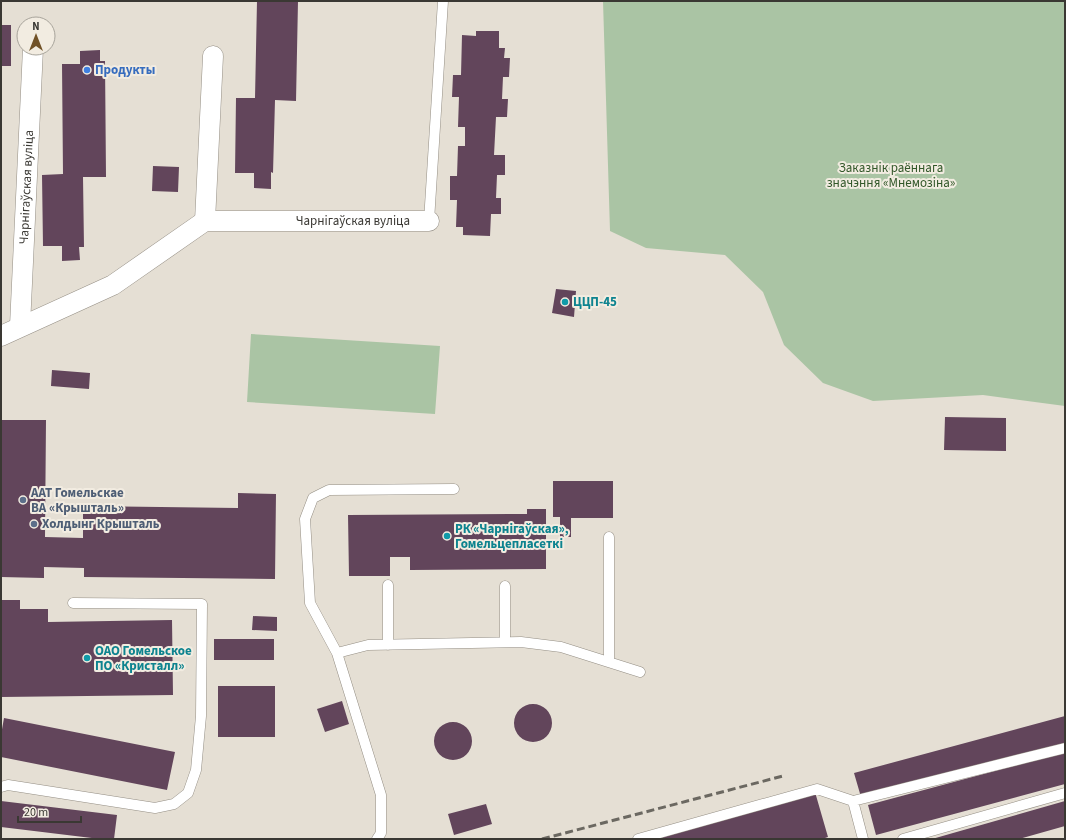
<svg xmlns="http://www.w3.org/2000/svg" width="1066" height="840" font-family="'Source Sans 3',sans-serif">
<style>
.green{fill:#aac4a4}
.building{fill:#62455b}
.lines{fill:none;stroke-linecap:round;stroke-linejoin:round}
.lane-casing{stroke:#948e84;stroke-width:11}
.street-casing{stroke:#948e84;stroke-width:21}
.lane{stroke:#fff;stroke-width:10}
.street{stroke:#fff;stroke-width:20}
.rail{stroke:#6b6861;stroke-width:3;stroke-dasharray:8 4;stroke-linecap:butt}
.shop-dot{fill:#3f7fe0;stroke:#f2ece1;stroke-width:1.5}
.culture-dot{fill:#0f9aa8;stroke:#f2ece1;stroke-width:1.5}
.service-dot{fill:#5c6f8a;stroke:#f2ece1;stroke-width:1.5}
.labels{text-anchor:middle;dominant-baseline:central;stroke-width:4;stroke-linejoin:round;paint-order:stroke}
.shop-label{font-size:13px;font-weight:bold;fill:#366cbe;stroke:#f2ece1;text-anchor:start}
.park-label{font-size:13px;fill:#325729;stroke:#f2ece1}
.street-label{font-size:13px;fill:#3a3833;stroke:#f2ece1}
.culture-label{font-size:13px;font-weight:bold;fill:#0d838f;stroke:#f2ece1;text-anchor:start}
.service-label{font-size:13px;font-weight:bold;fill:#4e5e75;stroke:#f2ece1;text-anchor:start}
</style>
<rect width="100%" height="100%" fill="#e5dfd4"/>
<!-- green -->
<path class="green" d="M603,1H1065V406L983,395L873,401L823,383L784,345L763,292L725,255L646,248L610,231Z
M251,334L440,346L435,414L247,402Z"/>
<!-- building -->
<path class="building" d="M257,1H298L296,101L275,100L273,173L271,172V189L254,188V173H235L236,98H255Z
M1,25H11V66H1Z
M476,31H499V48H505L504,58H510L509,77H503L502,99H508L507,117H496L494,155H505V175H497L496,198H501V214H491L490,236L463,235V227H456L457,200H450V176H457L458,146H465V127H458L459,97H452L453,75H461L462,35L476,36Z
M100,50V61H105L106,177H83L84,247H79L80,260L62,261V246H43L42,175L63,174L62,64H80V51Z
M153,166L179,167L178,192L152,191Z
M556,289L576,291L574,317L552,313Z
M52,370L90,373L89,389L51,386Z
M945,417L1006,418V451L944,450Z
M1,420H46L45,537L83,538V506L238,508V493L276,494L275,579L84,577V568L44,567V578L1,577Z
M553,481H613V518H571V537H560V517H553Z
M527,509H546V569L410,570V557H390V576H349L348,515L527,514Z
M1,600H20V609H48V622L172,620L173,695L1,697Z
M253,616L277,617V631L252,630Z
M214,639H274V660H214Z
M218,686H275V737H218Z
M342,701L349,724L325,732L317,709Z
M514 723a19 19 0 1 1 38 0a19 19 0 1 1-38 0Z
M1065,716V743L861,797L854,773Z
M4,718L175,752L167,790L1,757V735Z
M434 741a19 19 0 1 1 38 0a19 19 0 1 1-38 0Z
M1065,752V784L876,835L868,805Z
M815,792L828,837L822,839H656Z
M1,801L117,815L114,839H100L1,827Z
M1065,801V826L1019,839H932Z
M486,804L492,824L454,835L448,814Z"/>
<g class="lines">
<!-- lane casing -->
<g class="lane-casing">
<path id="lane" d="M429,221L443,1
M609,537V662
M388,585V645
M505,642V586
M337,653L368,645L521,642L561,647L640,672
M1,787L8,785L155,808L174,804L188,793L196,770L201,716L202,604L73,603
M853,801L1065,748
M377,839L381,833V795L337,653L310,603L305,519L313,498L329,490L454,489
M638,839L817,789L853,801L863,839
M903,839L1065,793"/>
</g>
<!-- street casing -->
<g class="street-casing">
<g id="street">
<path d="M205,221L213,56"/>
<path id="s1" d="M20,326L33,48"/>
<path id="s2" d="M1,336L113,285L205,221H429"/>
</g>
</g>
<!-- lane -->
<use href="#lane" class="lane"/>
<!-- street -->
<use href="#street" class="street"/>
<!-- rail -->
<path class="rail" d="M542,839L783,776"/>
</g>
<!-- markers -->
<circle class="shop-dot" cx="87" cy="70" r="4"/>
<g class="culture-dot">
<circle cx="565" cy="302" r="4"/>
<circle cx="447" cy="536" r="4"/>
<circle cx="87" cy="658" r="4"/>
</g>
<g class="service-dot">
<circle cx="23" cy="500" r="4"/>
<circle cx="34" cy="524" r="4"/>
</g>
<g class="labels">
<!-- shop labels -->
<g class="shop-label">
<text x="95" y="70">Продукты</text>
</g>
<!-- park labels -->
<g class="park-label">
<text x="891" y="168">Заказнік раённага<tspan x="891" dy="15">значэння «Мнемозіна»</tspan></text>
</g>
<!-- street labels -->
<g class="street-label">
<text stroke="none"><textPath href="#s1" startOffset="139">Чарнігаўская вуліца</textPath></text>
<text stroke="none"><textPath href="#s2" startOffset="383">Чарнігаўская вуліца</textPath></text>
</g>
<!-- culture labels -->
<g class="culture-label">
<text x="573" y="302">ЦЦП-45</text>
<text x="455" y="529">РК «Чарнігаўская»,<tspan x="455" dy="15">Гомельцепласеткі</tspan></text>
<text x="95" y="651">ОАО Гомельское<tspan x="95" dy="15">ПО «Кристалл»</tspan></text>
</g>
<!-- service labels -->
<g class="service-label">
<text x="31" y="493">ААТ Гомельскае<tspan x="31" dy="15">ВА «Крышталь»</tspan></text>
<text x="42" y="524">Холдынг Крышталь</text>
</g>
</g>
<!-- border -->
<rect width="1066" height="840" fill="none" stroke="#3a3833" stroke-width="4"/>
<!-- north arrow -->
<g transform="translate(36 36)"><circle r="19" fill="#f2ece1" stroke="#a8a49b"/>
<path d="M0-3L7 15L0 10L-7 15Z" fill="#715227"/>
<text y="-6" font-size="11" font-weight="bold" text-anchor="middle" fill="#3a3833">N</text>
</g>
<!-- scale -->
<path d="M18 816v6h63v-6" fill="none" stroke="#3a3833" stroke-width="2"/>
<text x="24" y="816" font-size="12" fill="#3a3833" stroke="#f2ece1" stroke-width="3" paint-order="stroke">20 m</text>
</svg>
